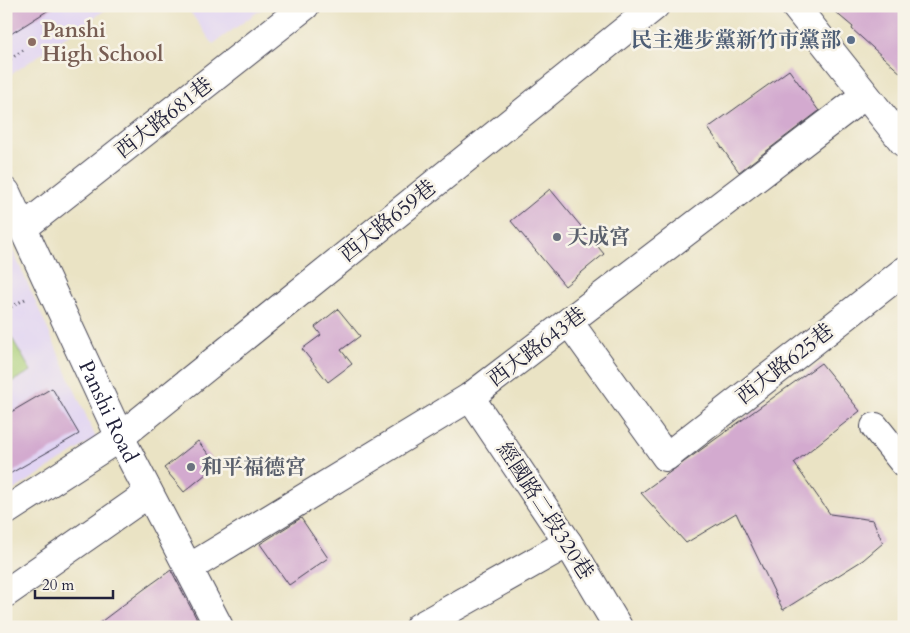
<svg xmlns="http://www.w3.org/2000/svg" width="910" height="633" font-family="Cardo,'Noto Serif TC',serif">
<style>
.built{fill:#e1d4f3}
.green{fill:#aacf78;stroke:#66785a}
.building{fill:#d3aacf}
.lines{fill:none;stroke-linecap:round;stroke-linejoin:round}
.minor-casing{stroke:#403f50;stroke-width:30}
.path{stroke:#403f50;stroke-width:3;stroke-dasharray:1 4;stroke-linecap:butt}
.minor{stroke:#fff;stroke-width:28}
.service-dot{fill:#5c6f8a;stroke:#f7f3e8;stroke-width:2}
.education-dot{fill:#8d6e63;stroke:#f7f3e8;stroke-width:2}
.worship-dot{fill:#6b7280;stroke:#f7f3e8;stroke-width:2}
.labels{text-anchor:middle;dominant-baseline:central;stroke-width:5;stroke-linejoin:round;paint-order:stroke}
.education-label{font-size:21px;font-weight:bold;fill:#785e54;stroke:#f7f3e8;text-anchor:start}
.service-label{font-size:21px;font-weight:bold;fill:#4e5e75;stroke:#f7f3e8;text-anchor:end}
.street-label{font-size:21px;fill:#22223b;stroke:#f7f3e8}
.worship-label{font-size:21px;font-weight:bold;fill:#5b616d;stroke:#f7f3e8;text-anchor:start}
</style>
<rect width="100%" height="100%" fill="#f7f3e8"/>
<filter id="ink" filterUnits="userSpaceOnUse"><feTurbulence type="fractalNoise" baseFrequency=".02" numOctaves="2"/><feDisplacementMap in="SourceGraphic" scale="10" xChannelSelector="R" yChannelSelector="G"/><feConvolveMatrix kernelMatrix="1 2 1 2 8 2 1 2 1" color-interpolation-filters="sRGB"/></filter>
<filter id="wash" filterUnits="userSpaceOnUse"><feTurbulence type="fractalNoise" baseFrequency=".0096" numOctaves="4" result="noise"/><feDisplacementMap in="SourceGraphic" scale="20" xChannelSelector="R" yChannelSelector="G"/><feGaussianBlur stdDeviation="1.12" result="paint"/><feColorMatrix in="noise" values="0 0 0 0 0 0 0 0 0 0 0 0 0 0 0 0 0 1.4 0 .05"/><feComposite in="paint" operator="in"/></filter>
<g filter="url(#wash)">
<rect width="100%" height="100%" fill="#eae3c4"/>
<!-- built -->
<path class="built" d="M6,6H111L6,78Z
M186,6H266L213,44Z
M6,235L96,438L6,495Z"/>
<!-- green -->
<path class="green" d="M6,328L31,371L6,385Z"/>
<g id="blocks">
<!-- building -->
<path class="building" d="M6,6H55L6,37Z
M828,6H904V76L852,29L853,27Z
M789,70L819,111L739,172L708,128Z
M550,189L604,254L565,286L511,221Z
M338,309L360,336L341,350L352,364L328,382L302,349L321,335L315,327Z
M821,363L860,411L794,463L830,514L873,520L883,543L863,560L783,610L736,513L686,543L641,493Z
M52,388L79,434L6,476V415Z
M198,441L217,465L184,492L164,468Z
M301,518L328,558L289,585L260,544Z
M171,570L201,627H94L143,590Z"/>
</g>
</g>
<g filter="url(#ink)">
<use href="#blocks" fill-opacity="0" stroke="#403f50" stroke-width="1"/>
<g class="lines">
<!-- minor casing -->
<g class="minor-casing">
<g id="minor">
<path d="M795,6L904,143"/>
<path id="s1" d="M6,192L120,437L219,627"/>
<path d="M23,228L305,6"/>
<path d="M569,322L666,457L904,271"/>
<path d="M470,397L568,543L618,627"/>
<path d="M875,427L904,463"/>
<path d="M6,511L120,437L655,6"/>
<path d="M189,568L470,397L865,95"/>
<path d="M6,593L149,493"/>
<path d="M419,627L568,543"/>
</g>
</g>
<!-- path -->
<path class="path" d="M6,62L26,48
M11,307L27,298"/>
<!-- minor -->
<use href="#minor" class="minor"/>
</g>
</g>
<!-- markers -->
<circle class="service-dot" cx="851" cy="40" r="5"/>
<circle class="education-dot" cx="32" cy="42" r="5"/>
<g class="worship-dot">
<circle cx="557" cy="237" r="5"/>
<circle cx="191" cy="467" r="5"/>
</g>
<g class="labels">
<!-- education labels -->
<g class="education-label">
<text x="42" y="30">Panshi<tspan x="42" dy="24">High School</tspan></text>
</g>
<!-- service labels -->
<g class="service-label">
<text x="841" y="40">民主進步黨新竹市黨部</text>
</g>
<!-- street labels -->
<g class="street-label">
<text transform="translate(164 118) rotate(-38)">西大路681巷</text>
<text transform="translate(388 221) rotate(-39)">西大路659巷</text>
<text transform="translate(537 347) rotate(-37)">西大路643巷</text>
<text transform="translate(785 364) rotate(-38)">西大路625巷</text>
<text stroke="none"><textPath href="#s1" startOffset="242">Panshi Road</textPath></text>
<text transform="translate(545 511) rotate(57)">經國路二段320巷</text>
</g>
<!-- worship labels -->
<g class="worship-label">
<text x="567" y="237">天成宮</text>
<text x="201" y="467">和平福德宮</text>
</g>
</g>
<!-- margin -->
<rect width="910" height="633" fill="none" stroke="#f7f3e8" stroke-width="25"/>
<!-- scale -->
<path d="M35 590v8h78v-8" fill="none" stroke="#22223b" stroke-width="2.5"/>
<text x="42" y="590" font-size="15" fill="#22223b" stroke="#f7f3e8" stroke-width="4" paint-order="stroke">20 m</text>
</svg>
